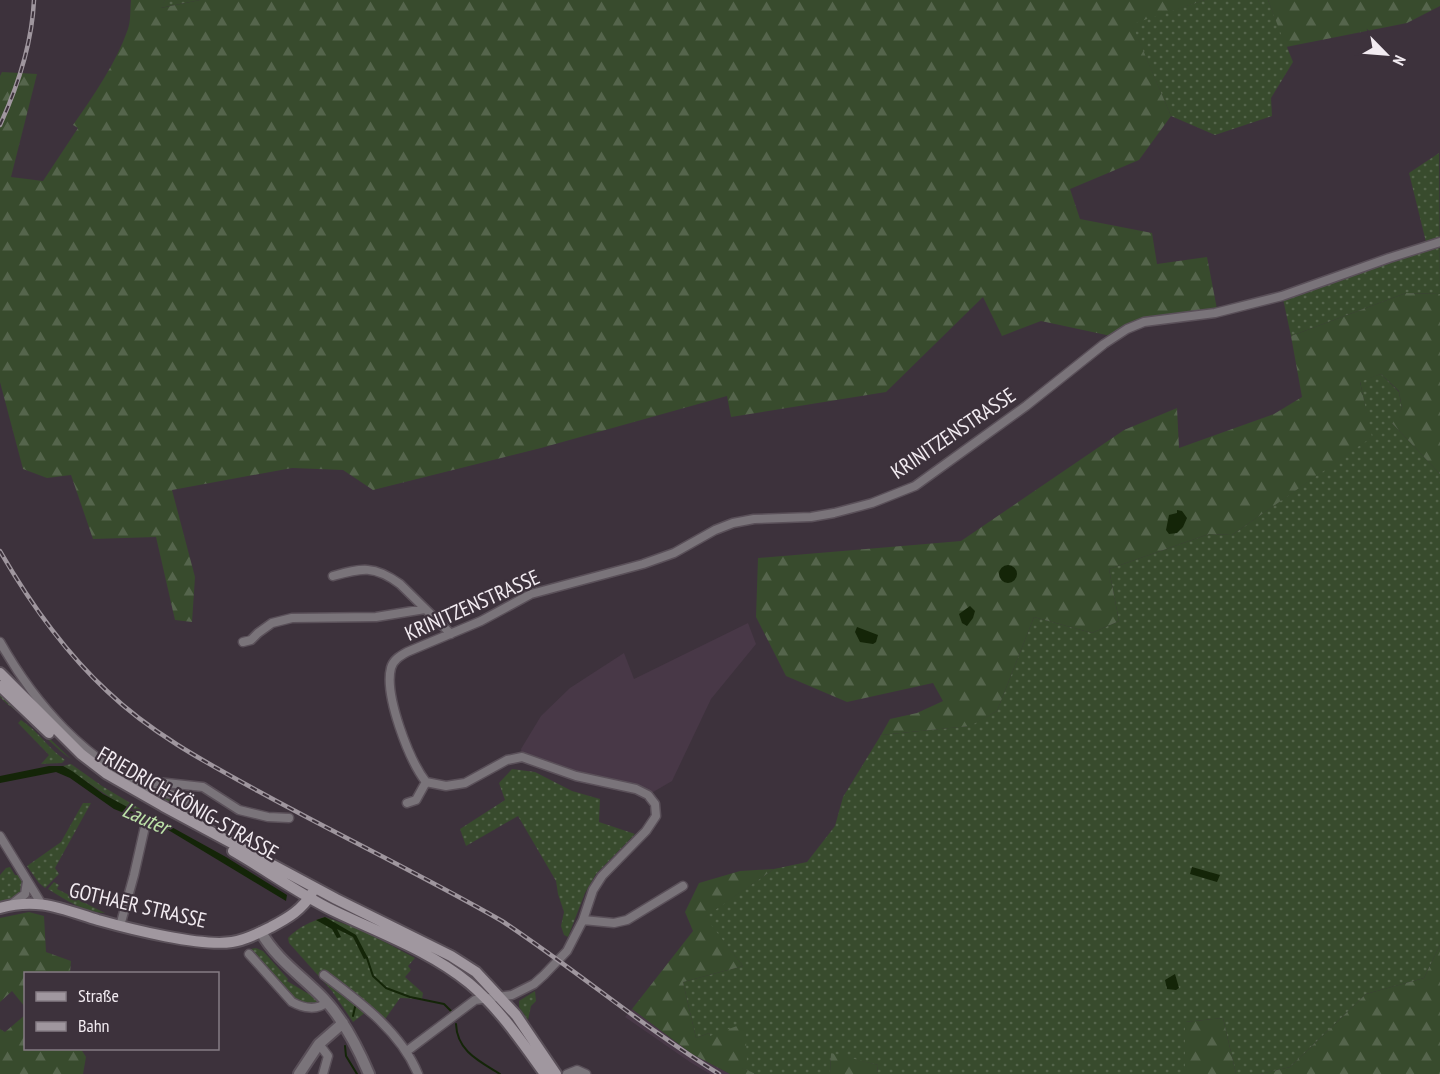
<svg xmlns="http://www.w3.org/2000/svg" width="1440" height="1074" font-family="'PT Sans Narrow',sans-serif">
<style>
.built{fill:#483847}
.grass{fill:url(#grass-dots)}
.forest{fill:url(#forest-firs)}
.water{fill:#142508}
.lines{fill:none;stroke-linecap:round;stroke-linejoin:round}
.stream{stroke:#142508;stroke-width:2}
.minor-casing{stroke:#5a5059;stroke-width:11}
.tertiary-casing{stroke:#5a5059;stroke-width:14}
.secondary-casing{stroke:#5a5059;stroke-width:14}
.minor{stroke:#7a747a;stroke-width:8}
.tertiary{stroke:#7a747a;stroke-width:10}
.secondary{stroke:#a0979f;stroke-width:10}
.rail-casing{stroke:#9f969e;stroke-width:4.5}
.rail{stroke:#3d323c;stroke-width:2;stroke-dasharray:7;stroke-linecap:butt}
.labels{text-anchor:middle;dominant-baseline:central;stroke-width:4.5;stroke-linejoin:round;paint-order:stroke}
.street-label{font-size:21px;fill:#f2ebf1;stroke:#3d323c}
.water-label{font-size:22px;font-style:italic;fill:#bce1a8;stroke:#3d323c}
</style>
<defs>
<pattern id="grass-dots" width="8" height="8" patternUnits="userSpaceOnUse" patternTransform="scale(1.5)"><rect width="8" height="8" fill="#384b2d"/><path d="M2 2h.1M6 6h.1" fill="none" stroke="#55654c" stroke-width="1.8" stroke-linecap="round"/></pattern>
<pattern id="forest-firs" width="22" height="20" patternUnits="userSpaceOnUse" patternTransform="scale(1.5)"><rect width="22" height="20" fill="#384b2d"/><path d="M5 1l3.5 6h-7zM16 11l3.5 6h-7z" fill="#55654c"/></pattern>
</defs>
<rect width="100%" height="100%" fill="#3d323c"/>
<!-- built -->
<path class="built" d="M748,623L756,644L711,699L672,781L648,795L522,757L521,749L541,716L570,688L624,653L634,679Z
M632,1009L692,1054L730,1074H710L690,1062L625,1017Z"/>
<!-- grass -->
<path class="grass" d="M165,0H200L160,8Z
M1205,0H1268L1293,62L1271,98L1272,116L1215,135L1171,116L1131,23Z
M1439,153L1440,294L1406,293L1291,336L1283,299L1421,252L1426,242L1409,173Z
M1381,374L1399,392L1402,409L1392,423L1440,474V945L1424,978L1366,994L1290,1067L1260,1074H1236L1223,1018L1185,1022V1074H877L878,1065L831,1054L830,1074H756L741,1068L710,1037L709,1033L696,1038L683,982L743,966L704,917L774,869L807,862L835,826L843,797L881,735L969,726L997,711L1034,617L1092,633L1119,621L1109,569L1209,534L1232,535L1371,437L1360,381Z
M0,691L71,759C55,748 43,734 29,721C20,712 9,707 0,697Z
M21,720C38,731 49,749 65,760L62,763L41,764L49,755L18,723Z
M71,764L102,786L142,810L131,809L117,802L63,766Z
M512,769L535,772L572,791L600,799L599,822L635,834L596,874L585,893L568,937L564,935L561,926L564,912L558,894L556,881L518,816L466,846L460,829L505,800L499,783Z
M151,793L181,801L183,808L178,810Z
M83,803H91L55,868L59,874L45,888L39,883L27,866L61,842Z
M10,867L15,875H19L23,882V892L15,898L0,903V875L6,868Z
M54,882L59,885L57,889L105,913C83,912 66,900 48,889Z
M325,917L362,930L415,958L408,966L411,970L405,977L423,993L422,999L400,998L383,1022L370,1009L353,1022L332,991L289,943L288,938C298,927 312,921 325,917Z
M256,948L263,951L288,979L287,981L312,996L318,1002L316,1005L306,1004L289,997L291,993L269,969L265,971L250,954V949Z
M535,991L536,1001L531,1006L528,1020L519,1007V1001Z"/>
<!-- forest -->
<path class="forest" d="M131,0H165L161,8L200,0H1205L1132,24L1171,116L1139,160L1070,189L1080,219L1152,233L1157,264L1207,257L1217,309L1178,316L1111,336L1041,321L1002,336L983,297L886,392L731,417L727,396L541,448L373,490L343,470L292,468L172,490L195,577L192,622L175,620L156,537L93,539L71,475L47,478L23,469L0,382V76L2,72L37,74L11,177L43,181L78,128L73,125C94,95 116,63 128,29C131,20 130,9 131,0Z
M1268,0H1440V6L1407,23L1286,47Z
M1406,293L1440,294V474L1391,422L1402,409L1399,391L1381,374L1360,382L1372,437L1232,535L1209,534L1109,569L1119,621L1092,633L1034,617L997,711L970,726L881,735L890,719L917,713L943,701L933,683L847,702L786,676L756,617L758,558L961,541L1124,430L1177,408L1179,448L1274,414L1302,397L1291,336Z
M774,869L705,917L743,966L683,982L696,1038L709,1033L710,1036L745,1023L747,1060L742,1068L756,1074H730L692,1054L632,1009L693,931L685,912L699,883L740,871Z
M29,912L44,916L46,952L71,961L70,973L26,974L25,1007L12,991L0,1002V918Z
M1440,945V1074H1260L1290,1067L1366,994L1424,978Z
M25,1015L26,1048L81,1049L86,1057L83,1074H0V1029L5,1032Z
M1223,1018L1236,1074H1185V1022Z
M831,1053L878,1065L877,1074H830Z"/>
<!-- water -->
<path class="water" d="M1177,510L1182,511L1187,518L1183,527L1177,533L1169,534L1166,530L1169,515L1177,513Z
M999 574a9 9 0 1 1 18 0a9 9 0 1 1-18 0Z
M970,606L975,611L973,618L967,626L962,623L959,614Z
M857,627L878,635L876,642L873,644L860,642L855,632Z
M49,766H63L72,771L103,794L131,809L129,815L114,809L70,778L56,772L0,783V776Z
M148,814L226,857L287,895L286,901L160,825L148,820Z
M1192,867L1220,875L1217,882L1190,874Z
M325,917L356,935L368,958L364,959L353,937L337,929L341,937L337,938L332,929L316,920Z
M1175,974L1179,988L1176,990L1167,989L1165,980Z"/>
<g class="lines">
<!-- stream -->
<path class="stream" d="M129,811L134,814L149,816
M367,958L373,976L386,988L410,997L444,1004L451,1011
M353,1016L355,1007
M456,1024C457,1051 479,1061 500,1074
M345,1046L346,1056L357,1074"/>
<!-- minor casing -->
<g class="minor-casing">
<path id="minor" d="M333,576C362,568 374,565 400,584L451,634
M0,642C35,704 85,761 151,789C161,793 173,794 183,797L189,806L186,818
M243,642L251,640L258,633L272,623L292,618L376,617L425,609
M139,780L203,787L239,810L268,817L289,818
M426,782C409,760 384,695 391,668C393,660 400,656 407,652L481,621L531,594L643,564L674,553L715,530L733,523L754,519L811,517L834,513L872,503L915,486L1026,406L1104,344L1127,329L1144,322L1215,313L1282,296L1389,258L1440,242
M407,803L416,800L426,782
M0,836L41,903
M12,904L25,894L27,882
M583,920L614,923L627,920L683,886
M120,926L134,875L146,822
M249,954L292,1002C303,1008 317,1011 327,1002
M324,975C360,1002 401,1032 418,1074
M319,1044L328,1056L323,1074
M407,1051L475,1000L512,995L534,984L544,975L567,951L583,920L593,890L602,876L646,831L656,816L655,804L648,795L636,789L576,776L522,757L507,760L465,783L446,786L426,782
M567,1074L577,1070L586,1074"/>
</g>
<!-- tertiary casing -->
<g class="tertiary-casing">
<path id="tertiary" d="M261,932C276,959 303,977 324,999C344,1020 358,1048 369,1074
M299,1074L319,1044L343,1023"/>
</g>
<!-- secondary casing -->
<g class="secondary-casing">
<path id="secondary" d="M0,673L81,754L107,774L163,806L336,899L451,956L476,972L516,1015L556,1074
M0,686L49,733
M233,851C266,870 298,893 332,910C377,932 429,950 469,983C499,1008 522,1042 545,1074
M0,908C38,897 62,909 98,920C130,929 201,947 232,942C246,940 259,933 271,927C288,918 302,910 312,893"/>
</g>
<!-- minor -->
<use href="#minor" class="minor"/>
<!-- tertiary -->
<use href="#tertiary" class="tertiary"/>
<!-- secondary -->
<use href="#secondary" class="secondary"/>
<!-- rail casing -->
<g class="rail-casing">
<path id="rail" d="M0,125C18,86 32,43 34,0
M0,551C30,603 63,650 107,691C151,733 205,762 258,791C338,835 422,875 502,921C576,970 643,1027 719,1074"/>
</g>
<!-- rail -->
<use href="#rail" class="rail"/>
</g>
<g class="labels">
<!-- street labels -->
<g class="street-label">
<text transform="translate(953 433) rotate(-34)">KRINITZENSTRASSE</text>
<text transform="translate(472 605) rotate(-24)">KRINITZENSTRASSE</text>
<text transform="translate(188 803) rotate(30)">FRIEDRICH-KÖNIG-STRASSE</text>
<text transform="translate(138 905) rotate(13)">GOTHAER STRASSE</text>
</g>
<!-- water labels -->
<g class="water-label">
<text transform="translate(146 818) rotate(24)">Lauter</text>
</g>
</g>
<!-- legend -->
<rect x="24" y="972" width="195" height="78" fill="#3d323c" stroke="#857c84" stroke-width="1.5"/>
<rect x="36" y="992" width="30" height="9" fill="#a0979f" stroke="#857c84" stroke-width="1.5"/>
<text x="78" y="1002" font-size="18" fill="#f2ebf1">Straße</text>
<rect x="36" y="1022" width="30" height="9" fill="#9f969e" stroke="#857c84" stroke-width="1.5"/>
<text x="78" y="1032" font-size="18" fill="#f2ebf1">Bahn</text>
<!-- north arrow -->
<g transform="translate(1386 54) rotate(115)" stroke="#3d323c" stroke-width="4.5" paint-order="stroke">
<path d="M0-4.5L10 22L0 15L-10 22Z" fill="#f2ebf1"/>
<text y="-9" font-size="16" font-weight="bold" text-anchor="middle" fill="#f2ebf1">N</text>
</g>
</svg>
